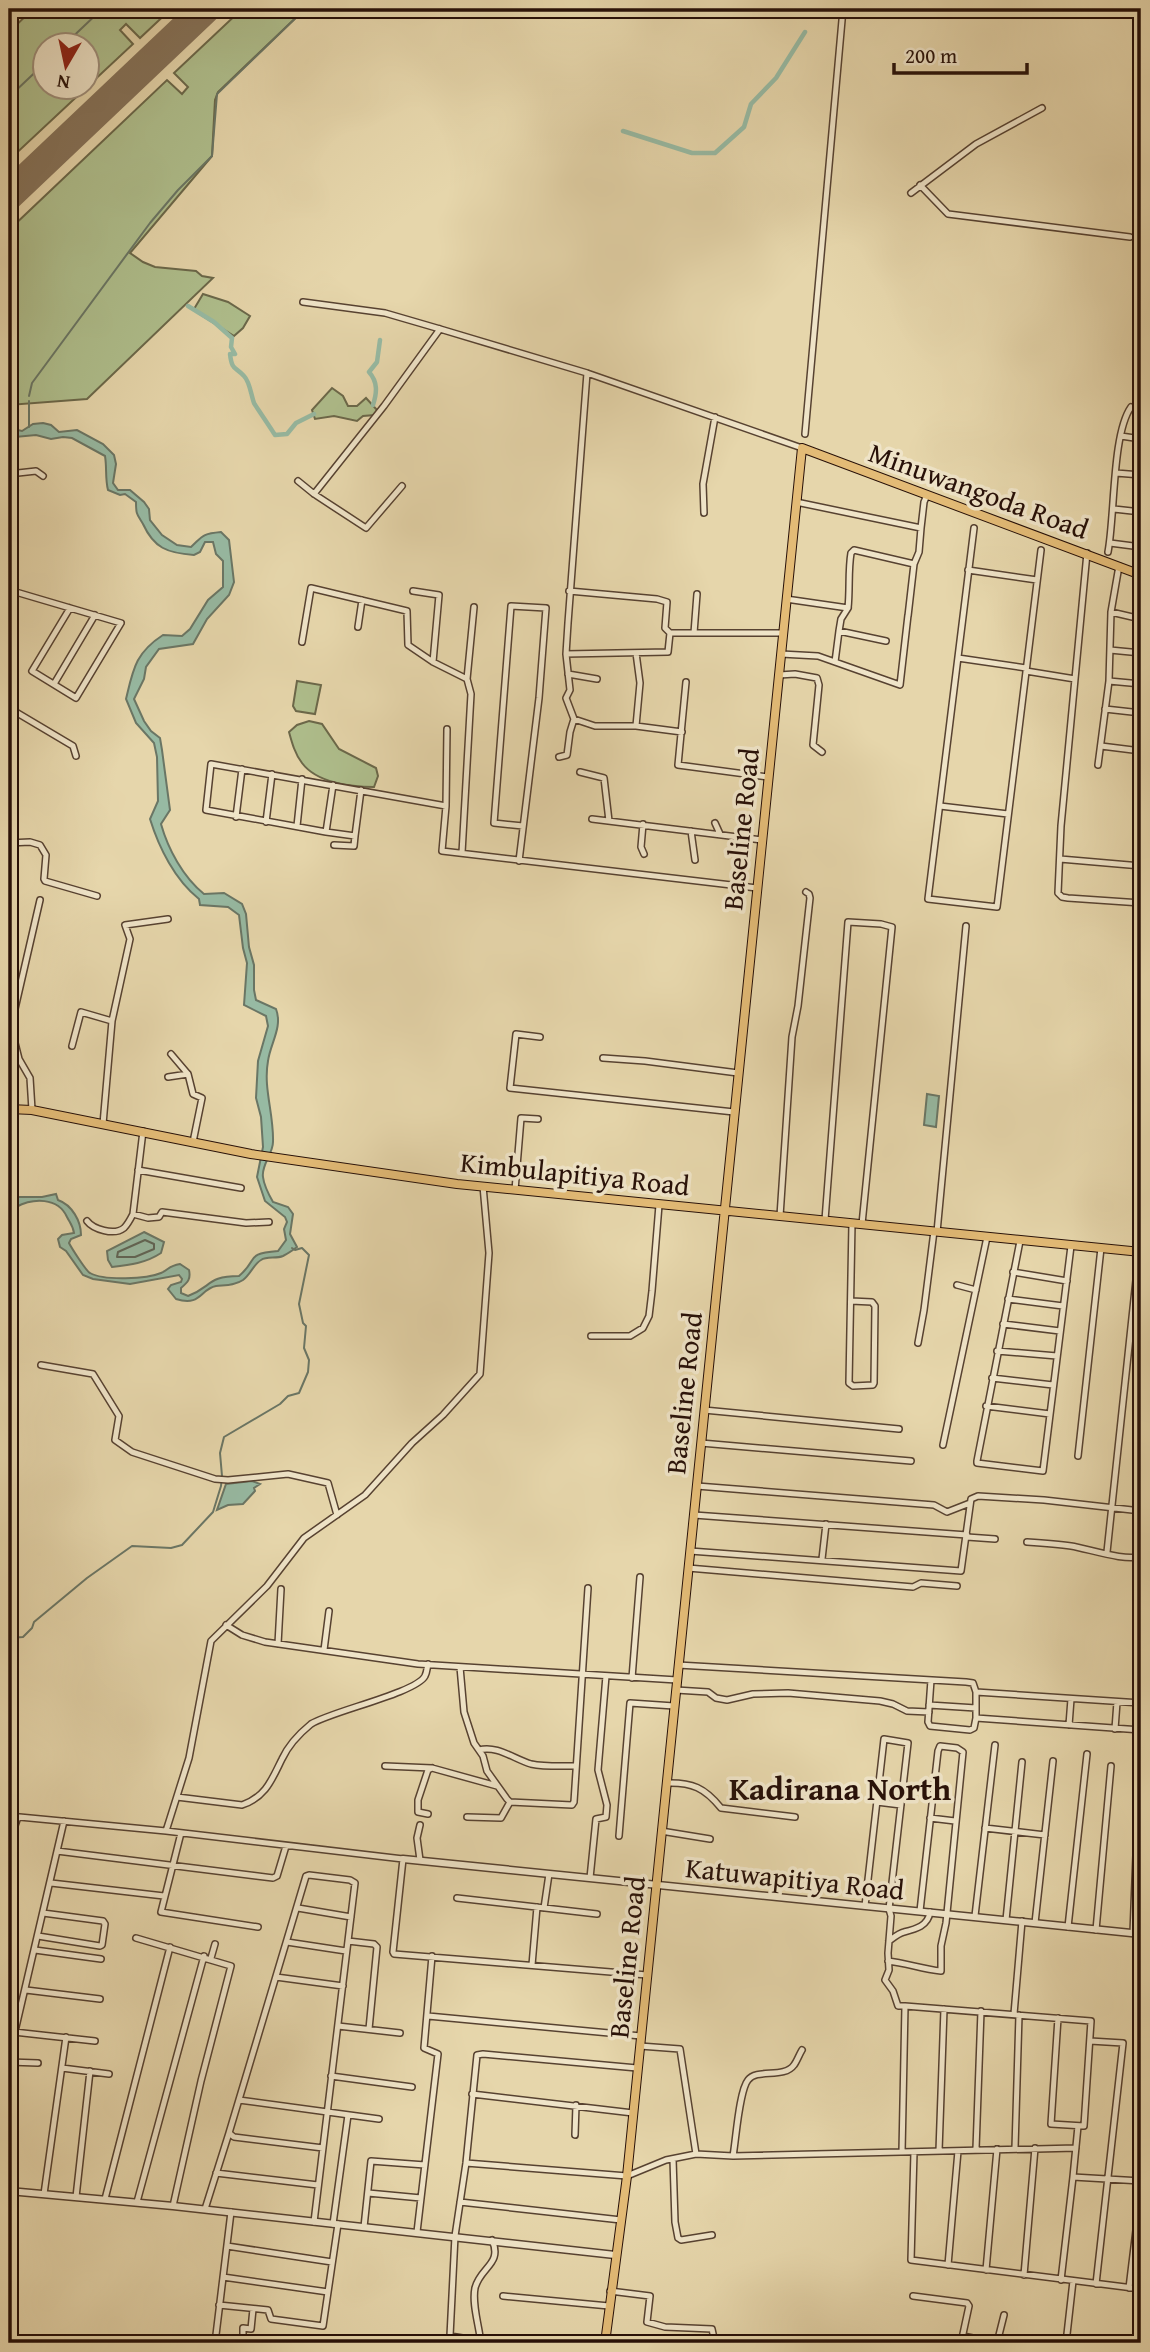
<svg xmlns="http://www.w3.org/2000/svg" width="1150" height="2352" font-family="'Gentium Book Plus',serif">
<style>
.green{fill:#afbf8d;stroke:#6b684a;stroke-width:2}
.water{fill:#97baa3;stroke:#6a7665;stroke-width:2}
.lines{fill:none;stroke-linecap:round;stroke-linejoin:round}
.shore{stroke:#5f6556;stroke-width:2}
.stream{stroke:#6a7665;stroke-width:2}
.canal{stroke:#97baa3;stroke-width:4.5}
.taxiway{stroke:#86735a;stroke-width:12}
.runway{stroke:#86735a;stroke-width:30}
.minor-casing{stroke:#574231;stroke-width:8}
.tertiary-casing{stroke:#574231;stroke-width:9}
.primary-casing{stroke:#271008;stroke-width:10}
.minor{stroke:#efe4c8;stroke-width:5}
.tertiary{stroke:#efe4c8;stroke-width:6}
.primary{stroke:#e3bb76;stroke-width:8}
.labels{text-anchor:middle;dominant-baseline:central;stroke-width:7;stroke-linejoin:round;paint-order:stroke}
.street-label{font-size:28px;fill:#271008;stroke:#efe4c8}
.quarter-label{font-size:32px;font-weight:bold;fill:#271008;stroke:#efe4c8}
</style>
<rect width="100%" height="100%" fill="#e6d6ab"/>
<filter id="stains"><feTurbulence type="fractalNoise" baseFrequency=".00286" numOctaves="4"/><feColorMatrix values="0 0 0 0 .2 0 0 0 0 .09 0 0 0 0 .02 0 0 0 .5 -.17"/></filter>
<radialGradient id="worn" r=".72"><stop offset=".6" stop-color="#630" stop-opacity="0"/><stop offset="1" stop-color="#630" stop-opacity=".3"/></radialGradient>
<!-- green -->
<path class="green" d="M33,9H171L140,38L126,24L120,30L133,44L88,86V46H46V88H86L9,160V32Z
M242,9H305L218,92L215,100L212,156L130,253L143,262L155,267L196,271L202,276L213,278L87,399L9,405V230L167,80L182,94L188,87L174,73Z
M203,294L228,302L250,316L243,328L234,336L198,313L194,309Z
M332,388L343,396L348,406H357L366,398L377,410L375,415L363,416L357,421L334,416L315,419L312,410Z
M297,681L321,685L315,714L296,711L293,706Z
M309,721L322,724L339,749L376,768L378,776L374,787C351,787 317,783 302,763C295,754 292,743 289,732L297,725Z"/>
<!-- water -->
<path class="water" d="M43,423L51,425L59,432L77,430L103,444L114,455L116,464L113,483L118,490H130L144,502L149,509L150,520L162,535L177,545L191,547C203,536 201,534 221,532L229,540L234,582L229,595L207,619L193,644L159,649L146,667L144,679L134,699L144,721L151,731L160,738L162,750L170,810L161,824C168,849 183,877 204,894L224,893L242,904L246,914L249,947L254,965V990L256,1000L276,1009C283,1027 270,1044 268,1061C263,1088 274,1114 273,1142C273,1154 261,1165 263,1177C264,1186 269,1195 273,1202L288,1207L293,1214L290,1234L297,1247C293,1250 287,1254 283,1256C276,1259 267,1256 261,1260C254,1264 250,1275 243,1280C234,1286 225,1285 216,1286C200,1289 201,1307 176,1299L168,1289L171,1285L181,1282L182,1279L179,1275L130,1284L93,1279L83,1275L66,1251L60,1247L58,1239L62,1235L74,1233C73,1226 70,1223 67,1217C58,1197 33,1198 16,1207L9,1204V1186L14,1187L18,1197H42L56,1194L58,1200C72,1205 81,1221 81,1235L71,1239L69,1243C71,1247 86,1271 90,1273C104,1281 147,1279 161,1273C170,1269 168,1266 180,1264L189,1270C191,1279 188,1282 181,1288V1293L188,1296C212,1287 207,1276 239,1276C260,1258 244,1254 278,1251L286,1240L284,1229L287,1222L285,1217L265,1201L257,1177L263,1147L261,1117L256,1098L258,1061L268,1026L266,1016L244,1005L247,963L243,948L239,915L228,907L200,905L199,899C175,880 159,848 150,819L158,801L157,757L154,743L136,723L126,699C133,670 135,653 163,635L182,636L190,629L208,600L223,587V561L216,554L213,542H205L200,552L194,555C167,553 154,548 143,524C137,514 136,515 136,502L125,494L120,495L108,490C105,478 107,468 105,456L72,438L63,437L51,439L36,435L15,437L9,433V428L22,431L33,424Z
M927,1094L939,1096L936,1127L924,1125Z
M144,1232L164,1242L161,1253C146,1263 130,1265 112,1267L108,1260L107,1251Z
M252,1481L260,1484L254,1488L255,1491L243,1504L228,1505L217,1510L226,1484Z"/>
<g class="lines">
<!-- shore -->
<path class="shore" d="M145,1240L154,1244V1249L135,1257H117L118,1252Z"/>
<!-- stream -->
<path class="stream" d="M63,46L102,9
M9,97L46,62
M29,396L32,383L150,223L178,190L212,156L217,94L305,9
M29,401V427
M9,1638L23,1637L32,1628L34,1622L87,1578L132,1546L171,1548L182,1545L213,1512L221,1486L222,1476L220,1453L224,1437L280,1404L288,1396L299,1393L308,1372L309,1360L304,1348L306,1326L303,1323L299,1304L309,1255L302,1248L295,1250L292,1248"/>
<!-- canal -->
<path class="canal" d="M623,131L692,153H715L744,127L751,104L776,78L805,32
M188,306L214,322L232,338L231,347L235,354H230C232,371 235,366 244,376C250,382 251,395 254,403C255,405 274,433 275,435L287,434L296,423L314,414
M373,405C377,393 378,382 369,372L377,362L380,340"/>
<!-- taxiway -->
<path class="taxiway" d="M9,11L11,9"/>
<!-- runway -->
<path class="runway" d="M9,195L205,9"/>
<!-- minor casing -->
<g class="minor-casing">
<path id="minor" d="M1141,142L1139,168L1141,169
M920,185L948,214L1130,237
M911,193L976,144L1042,108
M303,302L385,313L440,329L587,373L802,448
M805,434L843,9
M1121,436L1141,439
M1116,473L1141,475
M9,474L36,471L43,476
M298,481L314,494L366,528L402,486
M314,494L384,406L440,329
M796,502L921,528L919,552L914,564
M1114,509L1141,512
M704,513L703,484L715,417
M921,528L924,502L927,495
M974,528L928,899L997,907L1041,550
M1110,543L1141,547
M1108,552C1115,515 1112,434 1131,407
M1087,553L1061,826L1058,893L1062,897L1068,898L1141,903
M968,570L1037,580
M9,590L121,623L76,698L32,671L70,608
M413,591L439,595L433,662
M569,591L657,599L667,602L665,628L670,633H783
M786,599L848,608C850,590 848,571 851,553L854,550L914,564L908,616
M1111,612L1141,619
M358,627L362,600
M839,631L841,619L848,608
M694,633L697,594
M302,642L311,588L407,611L408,645L433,662L467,679L471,694L462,853
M1110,650L1141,653
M636,653L640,683L636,726
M566,654L668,652L670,633
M781,654L818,656L900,685L908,615
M958,658L1026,668
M835,662L839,631L886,641
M1026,671L1075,679
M568,674L597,679
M779,675L795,674L817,678L819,685L813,745L822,752
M467,679L474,607
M1109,681L1141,684
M686,682L678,765L768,777
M54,684L95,615
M9,708L73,746L76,756
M1105,709L1141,713
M574,719L566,698L570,690L566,654L568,623L587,373
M1101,746L1141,751
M559,757L567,755L570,732L574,719L595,726H636L682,732
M1098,765L1109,681L1111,612L1119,566
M580,772L604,778L609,821
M333,785L326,832L206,810L211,764L446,806L442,851L757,888
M446,806L447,729
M940,806L1008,814
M236,817L242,769
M592,819L762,840
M266,822L272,774
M715,823L720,834
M643,824L641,847L644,854
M297,826L302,779
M691,831L695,860
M326,832L355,836L361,790
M9,843L30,842L40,845L46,855L44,879L45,881L97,896
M334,845L354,846L355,836
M1060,859L1141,866
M519,861L539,698L546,608L511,606L494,823L523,826
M540,1037L516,1034L510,1088L734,1112
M72,1046L81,1012L112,1021
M171,1054L188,1074L193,1094L202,1098L193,1142
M603,1058L645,1061L738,1073
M168,1077L188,1074
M32,1110L30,1078L19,1059L13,1035L14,1013L40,900
M103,1124L112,1021L130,939L125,925L168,919
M138,1170L241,1188
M515,1190L521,1118L538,1119
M133,1214L143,1131
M780,1216L792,1037L798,1006L810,898L809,894L806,892
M825,1220L848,922L881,924L892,927L862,1224
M87,1221C93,1229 114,1236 124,1228C127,1225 131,1218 133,1214L148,1218L159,1217L162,1212L246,1223L269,1222
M937,1232L966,926
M1020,1241L977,1461V1463L1043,1471L1071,1246
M1013,1272L1067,1281
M957,1285L976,1290
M1008,1299L1063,1306
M851,1301L872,1302L875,1306L874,1383L873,1385L853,1386L849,1383L852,1223
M1003,1324L1060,1331
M591,1336H630L643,1328L649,1316L652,1291L659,1205
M918,1343L924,1310L934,1231
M997,1351L1057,1356
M41,1365L93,1374L119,1416L115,1440L132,1452L215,1479L228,1480L288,1474L328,1483L337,1515
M992,1378L1053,1385
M986,1406L1050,1414
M704,1410L899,1429
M701,1443L911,1461
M943,1445L987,1237
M1078,1456L1101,1248
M697,1486L934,1505L947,1512L970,1503
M694,1515L967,1535
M967,1537L995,1539
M1027,1542C1042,1543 1057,1544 1071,1546C1089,1549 1127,1562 1141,1556
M690,1551L961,1571L971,1499L978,1496L1044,1500L1141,1511
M1107,1552L1139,1252
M822,1559L826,1524
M688,1568L913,1587L921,1583L957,1586
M226,1625L242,1635L265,1642L418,1664L677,1680
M278,1644L281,1589
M324,1650L329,1611
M678,1665L966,1682L973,1683L976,1692V1718L1141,1730
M460,1667L464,1712L474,1743L483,1756L487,1771L507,1799L510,1802L572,1805L574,1802L588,1588
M632,1678L640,1577
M931,1680L928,1722L930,1726L970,1730L974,1728L976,1718
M676,1690L708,1692L716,1698L727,1700L753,1694L788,1693L880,1701L893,1704L907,1711L929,1712
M976,1692L1141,1703
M929,1705L976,1708
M1069,1725L1071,1699
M1115,1729L1117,1702
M479,1750C497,1745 514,1759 531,1764C545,1767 562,1766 576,1766
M385,1766L432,1768L497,1786
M666,1783C692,1782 705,1788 721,1808L795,1817
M177,1797L242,1805C266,1797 272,1779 282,1759C288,1746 300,1733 311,1724C332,1711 416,1693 425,1676C427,1672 427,1668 428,1664
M877,1802L901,1805
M428,1814L418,1812V1800L428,1770L432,1768
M9,1816L166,1831L403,1859L393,1952L394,1954L647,1975
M467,1817L501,1818L510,1802
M930,1818L955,1821
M985,1828L1045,1835
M166,1831L189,1758L211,1641L267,1586L304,1538L365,1495L412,1443L443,1415L480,1374L489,1253L483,1186
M661,1831L710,1839
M181,1833L161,1912L258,1927
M619,1836L630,1703L674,1706
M9,1843L18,1817
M57,1851L273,1878L277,1876L286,1846
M420,1860L417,1838L420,1825
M590,1878L596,1819L606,1817L607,1805L598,1770L606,1676
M51,1883L164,1896
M457,1898L597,1914
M865,1906L884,1739L908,1743L889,1909L891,1916L888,1953L889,1970L885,1980L893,1991L898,2006H905
M298,1908L351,1917
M544,1908L549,1874
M975,1916L995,1745
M1006,1920L1022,1762
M1035,1923L1053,1761
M1068,1927L1087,1754
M1096,1930L1111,1766
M1133,1933L1139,1778
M38,1936L100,1946L102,1945L105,1924L103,1921L43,1913
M136,1938L231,1966L201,2081L173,2206
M348,1941L374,1944L377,1947L369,2029
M889,1941C893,1938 899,1933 904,1932C916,1929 928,1926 930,1912
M287,1942L346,1951
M35,1950L101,1959
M211,1958L215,1944
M888,1961C906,1963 922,1969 941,1971V1946L946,1923L963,1752L957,1748L940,1746L938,1751L920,1911
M532,1965L537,1907
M276,1977L343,1986
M26,1990L100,1999
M1014,2014L1022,1921
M428,2016L641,2036
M338,2026L400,2033
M14,2032L95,2041
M1090,2041L1123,2043L1096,2284
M640,2046L680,2049L696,2154
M9,2057L64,1821
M9,2062L38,2063
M62,2068L109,2074
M331,2076L412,2087
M472,2094L633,2113
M239,2100L379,2119
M1078,2126L1073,2177L1141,2181
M575,2135L576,2105
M1015,2148L1019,2015
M976,2149L981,2011
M939,2151L944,2009
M902,2152L905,2006L1091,2021L1084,2126L1051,2124L1058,2018
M914,2152L911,2260L1141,2289
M733,2156C736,2140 739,2091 748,2080C757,2068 784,2079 794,2065C797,2061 799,2055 802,2050
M673,2159L675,2222L678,2238L681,2240L712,2235
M466,2163L627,2176L666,2160L696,2154L733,2156L1076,2148
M216,2173L318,2185
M368,2193L421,2198
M44,2194L66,2037
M76,2197L90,2071
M105,2199L170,1947
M137,2202L204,1956
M460,2202L621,2220
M205,2209L229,2133
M314,2222L355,1883L350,1880L309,1875L306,1876L229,2133L234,2137L323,2148
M333,2224L348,2115
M364,2227L371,2161L425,2165
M417,2232L438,2054L424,2048L432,1956
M227,2246L332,2262
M948,2265L958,2151
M986,2270L997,2149
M1024,2275L1035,2148
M223,2277L328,2292
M1061,2280L1073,2177
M1129,2288L1141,2189
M610,2291L650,2296L647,2322L665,2327L712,2329L715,2343
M503,2296L609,2306
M913,2296L967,2303L969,2306L961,2343
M219,2305L268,2310L271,2319L323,2326L338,2224
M243,2334V2328L251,2329L253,2309
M963,2336L997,2343
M480,2337L475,2340L450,2336L455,2236L466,2163L477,2055L483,2054L637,2068
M483,2339L480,2337C478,2322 472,2303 475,2288C480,2267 503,2264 492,2240
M215,2343L231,2212
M997,2343L1004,2315
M1066,2343L1073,2281"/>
</g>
<!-- tertiary casing -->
<g class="tertiary-casing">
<path id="tertiary" d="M403,1859L1141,1934
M9,2191L173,2206L615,2255"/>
</g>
<!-- primary casing -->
<g class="primary-casing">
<path id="primary" d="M9,1109L32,1110L251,1154L457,1184L1141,1252
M605,2343L627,2176L802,448L1141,575"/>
</g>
<!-- minor -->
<use href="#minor" class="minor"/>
<!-- tertiary -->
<use href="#tertiary" class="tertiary"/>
<!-- primary -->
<use href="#primary" class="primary"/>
</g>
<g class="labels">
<!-- street labels -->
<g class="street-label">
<text transform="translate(979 490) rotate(20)">Minuwangoda Road</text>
<text transform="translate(740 829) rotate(-84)">Baseline Road</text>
<text transform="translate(575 1173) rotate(6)">Kimbulapitiya Road</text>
<text transform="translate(683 1393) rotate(-84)">Baseline Road</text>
<text transform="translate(795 1878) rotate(6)">Katuwapitiya Road</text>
<text transform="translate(626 1957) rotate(-84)">Baseline Road</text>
</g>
<!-- quarter labels -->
<g class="quarter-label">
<text x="840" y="1788">Kadirana North</text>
</g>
</g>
<!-- margin -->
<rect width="1150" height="2352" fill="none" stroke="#e6d6ab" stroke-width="35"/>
<rect x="10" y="10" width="1129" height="2331" fill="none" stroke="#271008" stroke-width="3.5"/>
<rect x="18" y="18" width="1115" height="2317" fill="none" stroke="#271008" stroke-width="2"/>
<!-- north arrow -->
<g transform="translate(66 66) rotate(189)"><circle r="33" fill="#efe4c8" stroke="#9f8f7b" stroke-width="2"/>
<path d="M0-5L12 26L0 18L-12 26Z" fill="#8f2418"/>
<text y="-10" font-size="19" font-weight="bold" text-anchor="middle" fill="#271008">N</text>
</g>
<!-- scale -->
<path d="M894 63v10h133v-10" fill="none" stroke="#271008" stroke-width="3.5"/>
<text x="905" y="63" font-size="21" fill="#271008" stroke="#efe4c8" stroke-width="5" paint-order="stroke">200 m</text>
<rect width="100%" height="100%" filter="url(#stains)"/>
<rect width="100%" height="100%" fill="url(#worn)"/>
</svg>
